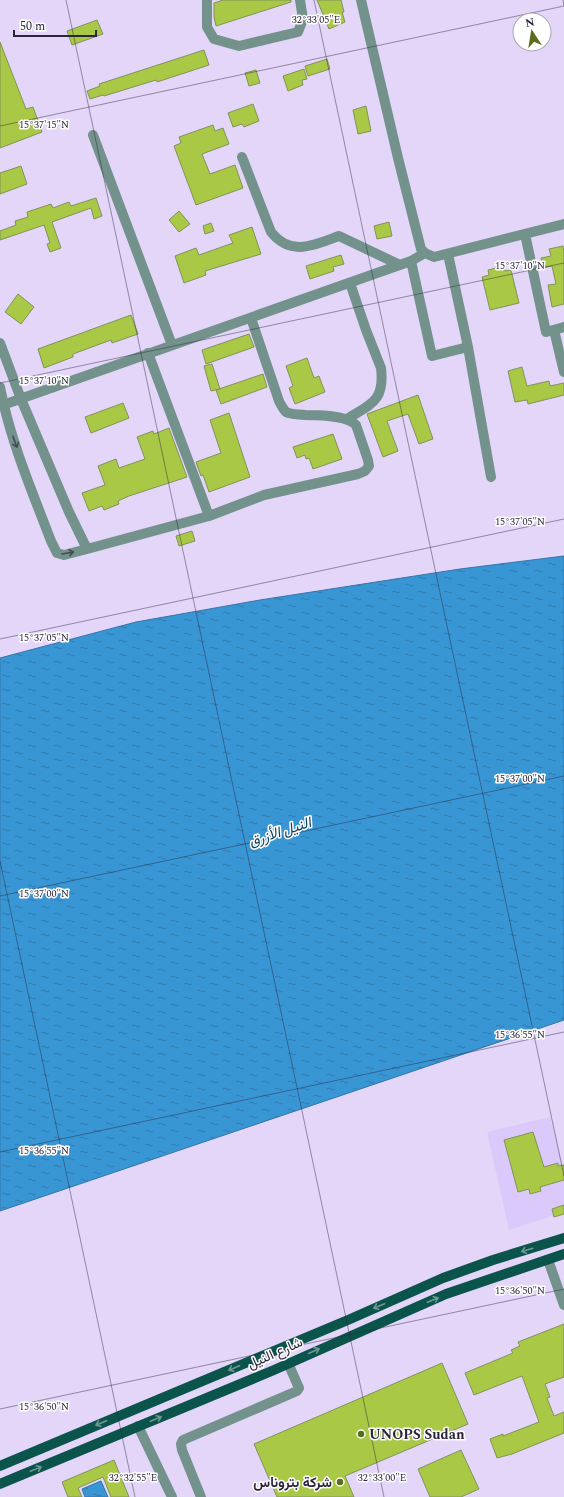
<svg xmlns="http://www.w3.org/2000/svg" width="564" height="1497" font-family="Spectral,Vazirmatn,serif">
<style>
.built{fill:#dcc9fc}
.water{fill:url(#water-ripples);stroke:#3474a6}
.building{fill:#a9c845;stroke:#82925a}
.lines{fill:none;stroke-linecap:round;stroke-linejoin:round}
.minor{stroke:#73928c;stroke-width:10}
.major{stroke:#0b544b;stroke-width:10}
.oneway{stroke:#454a57}
.oneway2{stroke:#6c9893}
.ticks{fill:none;stroke:#2c243a;stroke-width:1;stroke-opacity:0.45}
.poi-dot{fill:#5a6d1a;stroke:#fefefe;stroke-width:1.5}
.labels{text-anchor:middle;dominant-baseline:central;stroke-width:3;stroke-linejoin:round;paint-order:stroke}
.street-label{font-size:14px;fill:#2c243a;stroke:#fefefe}
.poi-label{font-size:14px;font-weight:bold;fill:#2c243a;stroke:#fefefe;text-anchor:start}
.water-label{font-size:15px;font-style:italic;fill:#0f4262;stroke:#fefefe}
.ticks-label{font-size:10px;text-anchor:middle;fill:#2c243a;stroke:#fefefe;stroke-width:3;stroke-linejoin:round;paint-order:stroke}
</style>
<defs>
<pattern id="water-ripples" width="26" height="14" patternUnits="userSpaceOnUse"><rect width="26" height="14" fill="#3896d5"/><path d="M2 4q2-2 4 0t4 0M15 11q2-2 4 0t4 0" fill="none" stroke="#2f7aae"/></pattern>
</defs>
<rect width="100%" height="100%" fill="#e3d6f9"/>
<!-- built -->
<path class="built" d="M550,1117L564,1169V1212L509,1230L487,1132Z"/>
<!-- water -->
<path class="water" d="M564,556V1020L0,1211V658L136,622L260,600L460,569Z
M101,1481L108,1497H85L82,1489Z"/>
<!-- building -->
<path class="building" d="M223,0H291V2L216,26L214,17V3Z
M317,0H341L344,12H342L345,22L329,29Z
M97,20L103,34L72,45L67,31Z
M0,42L26,109L33,107L42,132L0,148Z
M204,50L209,65L157,82L156,80L104,96L103,95L90,99L87,91L100,86L99,84Z
M327,59L330,69L308,76L305,66Z
M304,69L307,79L302,80L303,85L288,91L283,76Z
M256,70L260,83L249,86L245,73Z
M253,104L259,121L244,127L242,124L233,127L228,113Z
M366,106L371,131L358,134L353,110Z
M213,125L215,131L223,128L229,144L202,154L210,174L235,165L243,188L196,205L174,146L181,143L179,137Z
M21,166L27,184L0,194V173Z
M96,198L102,216L94,219L91,208L52,222L61,248L50,252L47,244L50,243L44,225L0,240V231L16,225L15,221L28,217L27,212L51,204L53,208L69,202L71,206Z
M179,211L190,224L179,232L169,220Z
M389,222L392,236L377,239L374,226Z
M211,223L214,231L205,234L203,226Z
M252,227L261,254L205,271L206,275L184,283L175,256L196,248L199,255L233,243L229,235Z
M563,246L564,253V304L552,307L548,285L556,284L552,266L543,268L541,258L551,256L549,249Z
M341,255L344,264L333,267L334,271L310,279L306,266Z
M504,266L505,271L511,270L519,303L490,310L482,277L489,275L488,270Z
M18,294L34,307L21,324L5,312Z
M131,315L138,334L112,343L111,340L73,354V357L44,368L38,349Z
M249,334L254,347L206,364L202,350Z
M307,358L314,378L319,376L325,392L295,404L289,388L293,386L286,366Z
M212,364L220,389L211,391L204,366Z
M522,367L527,386L549,381L550,386L564,383V395L528,404L527,400L515,402L508,371Z
M263,374L267,387L221,404L216,390Z
M418,395L433,439L419,444L408,414L387,421L398,451L383,457L367,414Z
M123,403L129,418L91,433L85,417Z
M229,413L250,477L209,492L203,475L201,476L196,462L221,453L210,420Z
M169,428L187,477L129,496L118,501L119,504L104,510L102,506L89,511L82,493L105,485L98,466L116,459L119,468L145,459L137,437L153,431L154,434Z
M333,434L342,459L313,469L309,458L306,459L305,455L297,458L293,447Z
M192,531L195,541L179,546L176,536Z
M533,1132L544,1167L558,1163V1166L564,1165V1180L540,1187L541,1191L530,1194L529,1189L518,1192L504,1140Z
M564,1205V1214L554,1217L552,1209Z
M564,1324V1377L545,1384L550,1397L547,1398L554,1416L564,1412V1433L512,1454L497,1458L490,1439L503,1434V1436L539,1422L522,1376L474,1395L465,1373L513,1353L511,1350L520,1346L518,1342Z
M442,1363L468,1424L345,1476L354,1497H277L254,1444Z
M461,1450L479,1489L461,1497H430L418,1469Z
M114,1460L129,1497H111L103,1477L78,1488L82,1497H68L62,1482Z"/>
<g class="lines">
<!-- minor -->
<path class="minor" d="M207,0V27L214,39L239,46L298,32L303,19L300,0
M361,0L398,158L421,249L425,253L434,257L564,224
M93,135L172,345
M242,157L271,232C291,257 314,245 339,236L400,265
M525,234L546,332L564,327
M448,254L468,347L491,477
M411,261L432,356L468,347
M554,330L564,372
M0,343L21,399L69,512L87,549L64,555L57,553L51,541C32,491 10,440 0,387
M148,353L209,516
M0,406L411,261L425,253
M347,419C371,404 385,401 381,368L366,330L350,283
M87,549L209,516L264,495L358,474L365,471L369,466L368,460L356,425C346,415 318,415 305,415C299,414 291,415 286,412C283,409 281,405 279,401L251,318
M548,1260L564,1305
M138,1426L172,1497
M201,1497L182,1450L181,1444L183,1440L297,1391L299,1388L288,1363"/>
<!-- major -->
<path class="major" d="M0,1466L348,1320L443,1278L493,1260L564,1238
M0,1484L274,1370L446,1294L564,1254"/>
</g>
<!-- one-way arrows -->
<defs><path id="oneway-shaft" d="M-6 0H5M1.5-3L5.5 0L1.5 3" fill="none" stroke-width="1.6" stroke-linecap="round" stroke-linejoin="round"/></defs>
<g class="oneway">
<use href="#oneway-shaft" transform="translate(15 442) rotate(70)"/>
<use href="#oneway-shaft" transform="translate(68 553) rotate(-10)"/>
</g>
<g class="oneway2">
<use href="#oneway-shaft" transform="translate(527 1250) rotate(163)"/>
<use href="#oneway-shaft" transform="translate(433 1300) rotate(-23)"/>
<use href="#oneway-shaft" transform="translate(379 1306) rotate(157)"/>
<use href="#oneway-shaft" transform="translate(314 1351) rotate(-24)"/>
<use href="#oneway-shaft" transform="translate(234 1368) rotate(157)"/>
<use href="#oneway-shaft" transform="translate(156 1419) rotate(-23)"/>
<use href="#oneway-shaft" transform="translate(101 1423) rotate(157)"/>
<use href="#oneway-shaft" transform="translate(36 1469) rotate(-22)"/>
</g>
<!-- ticks -->
<path class="ticks" d="M66,0L384,1497M314,0L564,1176M563,0L564,6M0,126L564,6M0,383L564,263M0,639L564,519M0,861L135,1497M0,896L564,776M0,1152L564,1032M0,1409L564,1289"/>
<!-- markers -->
<g class="poi-dot">
<circle cx="361" cy="1434" r="4"/>
<circle cx="340" cy="1482" r="4"/>
</g>
<g class="labels">
<!-- street labels -->
<g class="street-label">
<text transform="translate(275 1353) rotate(-24)">شارع النيل</text>
</g>
<!-- poi labels -->
<g class="poi-label">
<text x="369" y="1434">UNOPS Sudan</text>
<text x="332" y="1482" text-anchor="end">شركة بتروناس</text>
</g>
<!-- water labels -->
<g class="water-label">
<text transform="translate(280 832) rotate(-18)">النيل الأزرق</text>
</g>
</g>
<g class="ticks-label">
<text x="316" y="23">32°33'05"E</text>
<text x="44" y="128">15°37'15"N</text>
<text x="520" y="269">15°37'10"N</text>
<text x="44" y="384">15°37'10"N</text>
<text x="520" y="525">15°37'05"N</text>
<text x="44" y="641">15°37'05"N</text>
<text x="520" y="782">15°37'00"N</text>
<text x="44" y="897">15°37'00"N</text>
<text x="520" y="1038">15°36'55"N</text>
<text x="44" y="1154">15°36'55"N</text>
<text x="520" y="1294">15°36'50"N</text>
<text x="44" y="1410">15°36'50"N</text>
<text x="133" y="1481">32°32'55"E</text>
<text x="382" y="1481">32°33'00"E</text>
</g>
<!-- north arrow -->
<g transform="translate(532 32) rotate(348)"><circle r="19" fill="#fefefe" stroke="#aaa7b0"/>
<path d="M0-3L7 15L0 10L-7 15Z" fill="#5a6d1a"/>
<text y="-6" font-size="11" font-weight="bold" text-anchor="middle" fill="#2c243a">N</text>
</g>
<!-- scale -->
<path d="M14 30v6h82v-6" fill="none" stroke="#2c243a" stroke-width="2"/>
<text x="20" y="30" font-size="12" fill="#2c243a" stroke="#fefefe" stroke-width="3" paint-order="stroke">50 m</text>
</svg>
